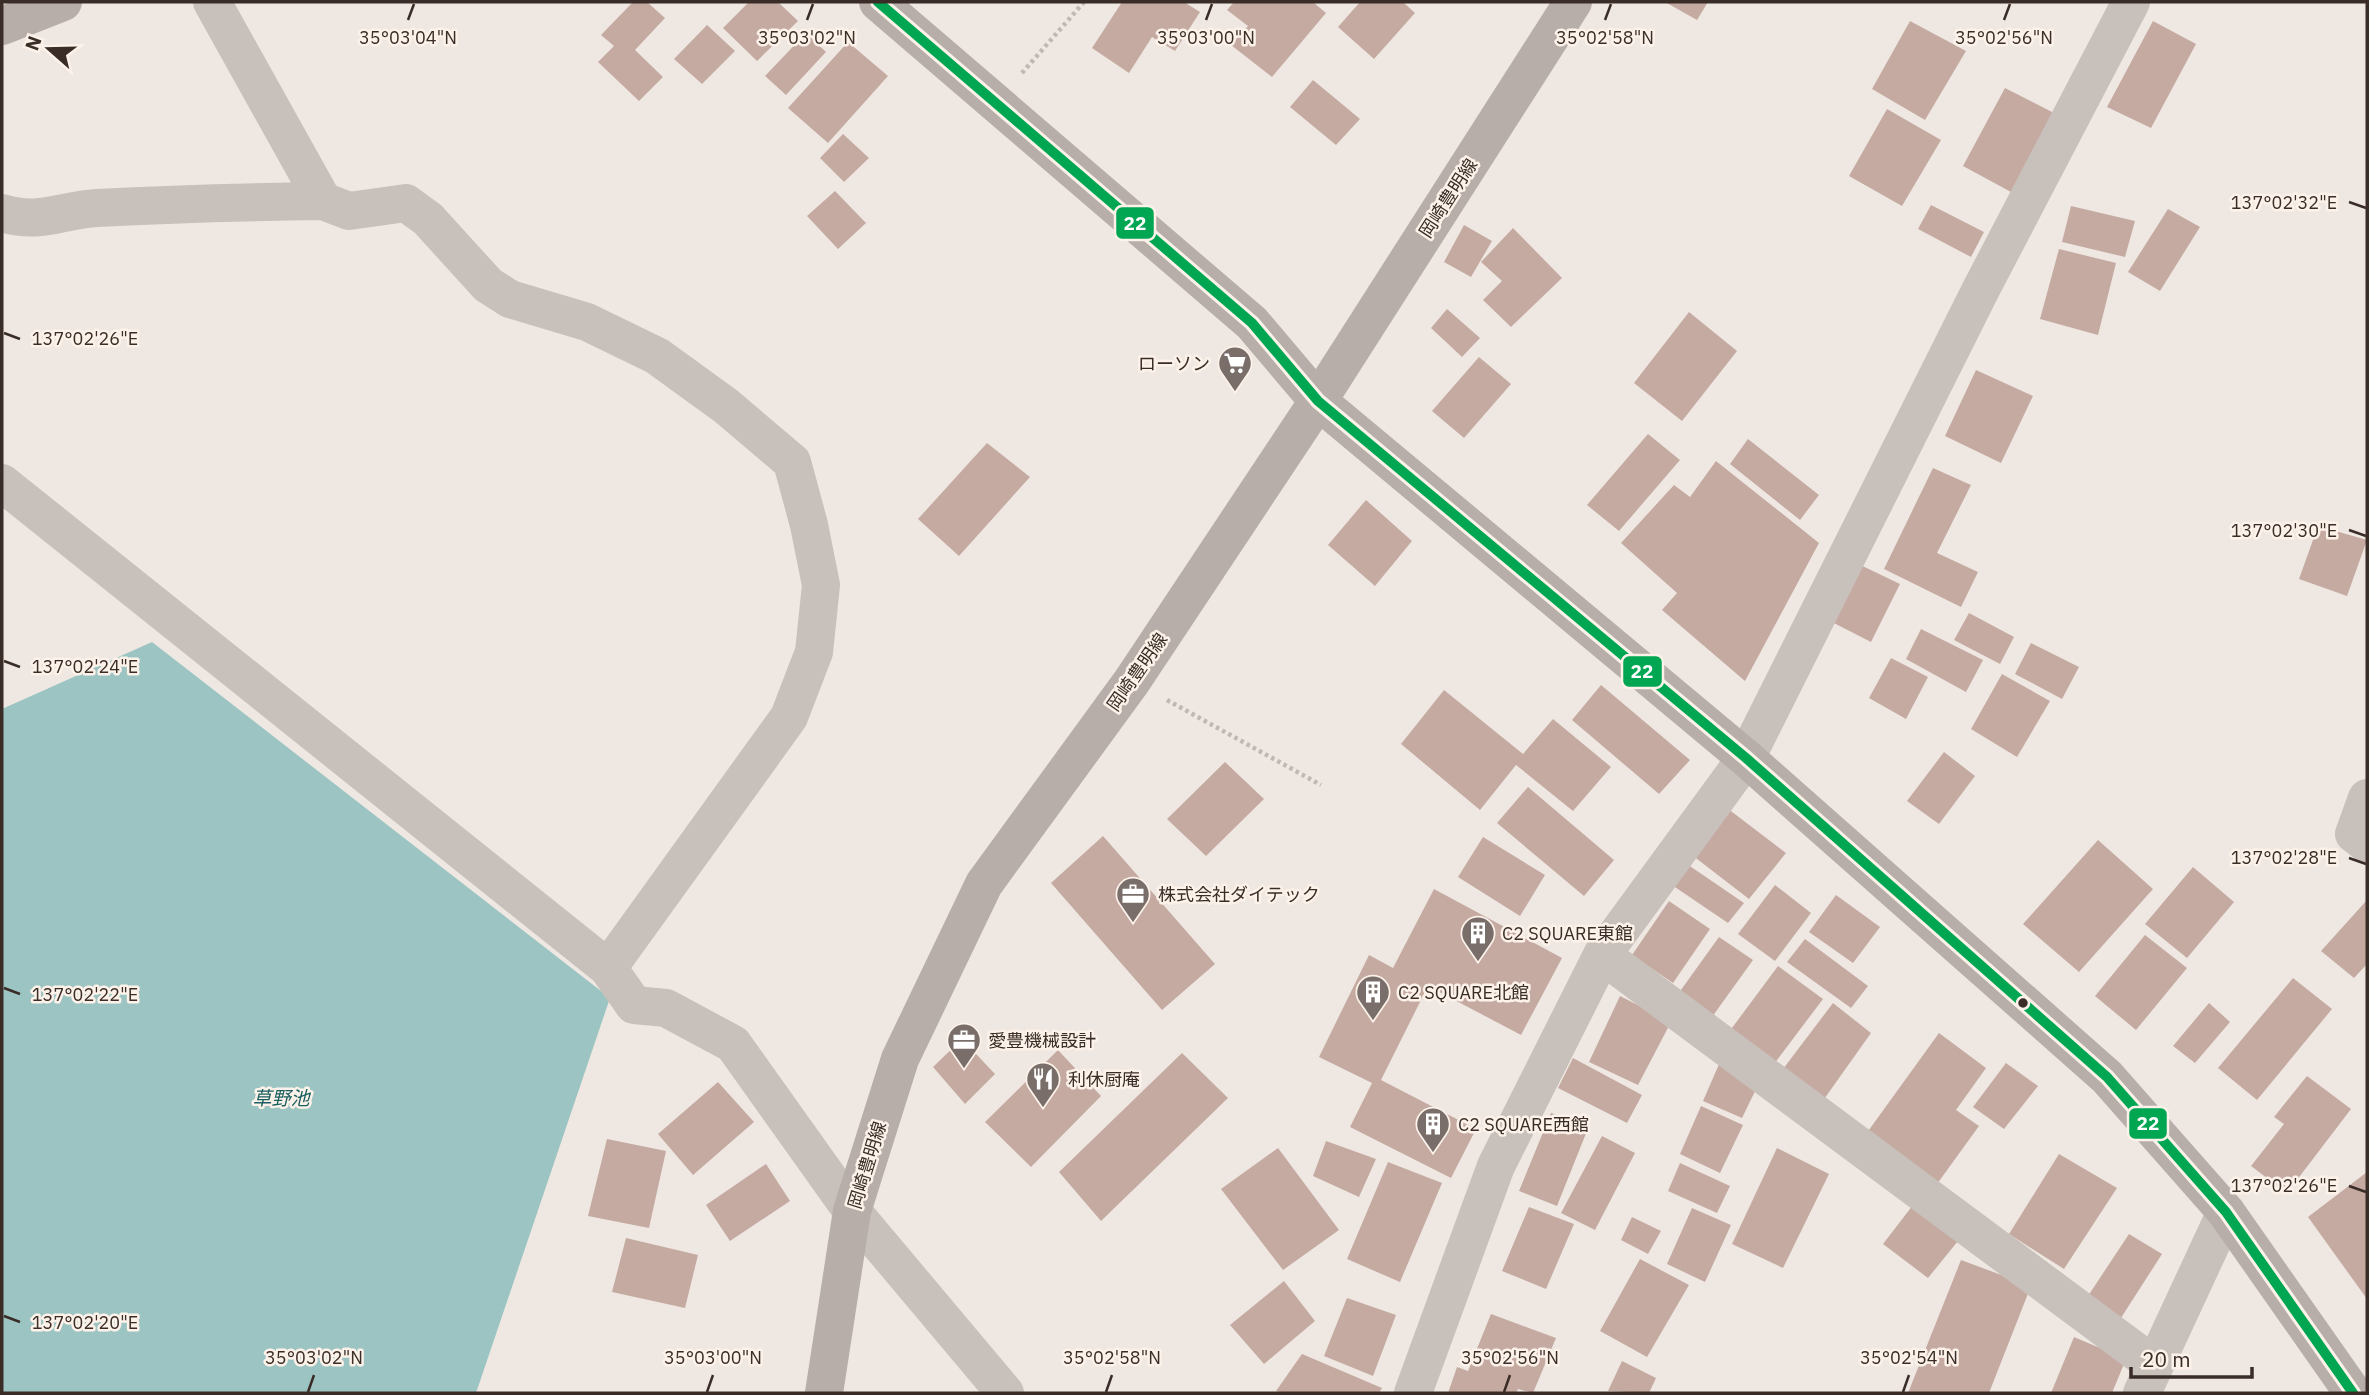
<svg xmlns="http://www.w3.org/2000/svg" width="2369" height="1395" font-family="'IBM Plex Sans','Noto Sans JP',sans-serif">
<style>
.water{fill:#9cc4c2}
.building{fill:#c5aaa2}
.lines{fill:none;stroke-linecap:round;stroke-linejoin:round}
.path{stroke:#c1b8b2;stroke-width:4.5;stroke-dasharray:3.5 3.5;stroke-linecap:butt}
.minor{stroke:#c8c0ba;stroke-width:38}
.major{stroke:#b7aea9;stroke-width:38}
.bus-1-casing{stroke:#fcf2e9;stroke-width:16}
.bus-1{stroke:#00a651;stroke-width:10}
.ticks{fill:none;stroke:#3a2d28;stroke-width:2.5}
.bus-dot{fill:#3a2d28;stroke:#fcf2e9;stroke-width:2.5}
.labels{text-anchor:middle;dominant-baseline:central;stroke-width:5;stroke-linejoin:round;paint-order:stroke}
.street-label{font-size:18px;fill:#3a2d28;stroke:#fcf2e9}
.poi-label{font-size:18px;fill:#3a2d28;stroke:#fcf2e9;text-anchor:start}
.water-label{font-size:19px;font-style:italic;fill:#195f60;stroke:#fcf2e9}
.ticks-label{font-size:18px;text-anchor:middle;fill:#3a2d28;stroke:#fcf2e9;stroke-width:5;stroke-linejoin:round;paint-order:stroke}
.line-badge{stroke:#fcf2e9;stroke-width:2.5}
.badge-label{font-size:19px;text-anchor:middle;font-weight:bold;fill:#fff}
</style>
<rect width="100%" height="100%" fill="#efe8e2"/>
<!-- water -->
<path class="water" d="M152,642L610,998L476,1393H2V709Z"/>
<!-- building -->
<path class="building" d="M633,2H647L665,18L635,50L663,77L639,101L598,62L614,46L601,35Z
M749,2H778L798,21L757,61L723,28Z
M1122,2H1184L1200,12L1175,51L1152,37L1129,73L1092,48Z
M1234,2H1313L1326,13L1272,77L1231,45L1248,26L1227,10Z
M1360,2H1403L1415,13L1374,59L1338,27Z
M1665,2H1708L1697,20Z
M1910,21L1966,51L1925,120L1872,89Z
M2153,21L2196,44L2151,128L2107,107Z
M707,25L735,51L702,84L674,59Z
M806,33L826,52L786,95L765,76Z
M848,42L888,76L828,143L788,108Z
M1313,80L1360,119L1336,145L1290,107Z
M2005,88L2054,113L2011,192L1963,166Z
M1887,109L1941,140L1902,206L1849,176Z
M843,134L869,158L844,182L820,158Z
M835,191L866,223L838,249L807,216Z
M1931,205L1984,232L1971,257L1918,229Z
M2071,206L2135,221L2125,257L2062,242Z
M2168,209L2200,227L2160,291L2128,272Z
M1464,225L1492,241L1471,277L1444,262Z
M1513,228L1562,278L1511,327L1483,300L1502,281L1481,262Z
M2059,249L2116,263L2098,335L2040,319Z
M1447,309L1480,338L1462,357L1431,328Z
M1689,312L1737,351L1682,421L1634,383Z
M1479,357L1511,384L1464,438L1432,411Z
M1976,370L2033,396L2001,463L1945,436Z
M1648,434L1680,460L1619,531L1587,505Z
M1748,439L1819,495L1800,520L1730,464Z
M987,443L1030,477L959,556L918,519Z
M1716,461L1819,543L1745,681L1662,610L1677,593L1621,543L1674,485L1690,497Z
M1933,468L1971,485L1937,553L1978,572L1961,607L1884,569Z
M1366,500L1412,541L1375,586L1328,545Z
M2318,526L2367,540L2347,596L2299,579Z
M1852,561L1900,584L1871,642L1824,618Z
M1969,613L2014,637L2000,664L1954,640Z
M1921,629L1983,660L1966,692L1906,659Z
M2031,643L2079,667L2062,699L2015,674Z
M1891,658L1928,677L1906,719L1869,698Z
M2002,674L2050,701L2017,757L1971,729Z
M1601,685L1690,760L1659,794L1572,720Z
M1444,690L1523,754L1553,719L1611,767L1573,811L1516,765L1480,810L1401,744Z
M1944,752L1975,776L1939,824L1907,801Z
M1225,762L1264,799L1206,856L1167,819Z
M1528,787L1614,860L1584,896L1497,823Z
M1723,805L1786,853L1749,899L1688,852Z
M1103,836L1215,964L1162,1010L1051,883Z
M1483,837L1545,875L1520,916L1458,877Z
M2098,840L2153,889L2079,972L2023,924Z
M1681,860L1744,903L1728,923L1666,881Z
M2193,867L2234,902L2187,958L2145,924Z
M1775,885L1811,913L1775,961L1738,934Z
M1434,889L1562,958L1521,1035L1428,986L1381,1080L1476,1129L1451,1178L1350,1127L1372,1083L1319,1057L1369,955L1393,968Z
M1836,895L1880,927L1853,963L1809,932Z
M2367,900V964L2354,978L2321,951Z
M1669,901L1710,929L1673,983L1632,955Z
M2145,935L2187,968L2136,1030L2095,996Z
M1719,937L1753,960L1712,1017L1678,994Z
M1805,939L1868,986L1851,1008L1787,962Z
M1778,966L1823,999L1774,1064L1729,1032Z
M2293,978L2332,1009L2257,1100L2218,1068Z
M1620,996L1671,1022L1638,1085L1589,1062Z
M1833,1003L1871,1033L1822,1102L1780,1073Z
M2209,1003L2230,1022L2195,1063L2173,1046Z
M1939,1033L1986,1068L1956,1110L1979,1126L1937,1184L1866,1134Z
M962,1039L995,1074L965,1104L933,1067Z
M1058,1050L1101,1096L1031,1167L985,1122Z
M1182,1053L1228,1098L1101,1221L1059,1172Z
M1573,1058L1642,1095L1627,1123L1558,1088Z
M1720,1062L1760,1081L1742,1118L1703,1101Z
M2006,1063L2038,1086L2004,1129L1973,1107Z
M2307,1076L2351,1109L2287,1193L2251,1166L2284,1124L2274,1117Z
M718,1082L754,1122L693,1175L658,1134Z
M1701,1106L1743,1125L1720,1173L1680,1154Z
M1551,1113L1589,1126L1557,1206L1519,1191Z
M1602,1136L1635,1153L1595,1230L1561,1213Z
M607,1139L666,1151L649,1228L588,1216Z
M1326,1141L1376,1159L1359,1197L1313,1176Z
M1278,1148L1339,1230L1283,1270L1221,1189Z
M1777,1148L1829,1174L1783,1268L1732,1244Z
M2059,1154L2117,1188L2064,1269L2009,1234Z
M1388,1162L1442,1183L1400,1282L1347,1259Z
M1680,1163L1730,1186L1717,1213L1668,1191Z
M766,1164L790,1201L730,1241L706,1205Z
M2367,1172V1299L2308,1217Z
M1913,1205L1958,1241L1928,1278L1883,1244Z
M1529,1207L1574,1224L1546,1289L1502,1271Z
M1692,1208L1731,1225L1705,1282L1667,1264Z
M1632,1217L1661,1231L1648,1254L1621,1240Z
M2129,1234L2162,1254L2119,1321L2086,1299Z
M626,1238L698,1255L685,1308L612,1292Z
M1640,1259L1689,1285L1647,1357L1600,1331Z
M1961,1260L2031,1286L1989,1393H1908Z
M1284,1281L1315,1321L1264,1364L1230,1325Z
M1347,1298L1396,1315L1373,1376L1324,1356Z
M1491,1314L1556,1338L1533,1393L1518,1389L1516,1393H1448L1457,1367L1468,1371Z
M2074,1337L2126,1359L2112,1393H2051Z
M1302,1354L1382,1388L1379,1393H1283L1276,1391Z
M1622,1361L1656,1378L1649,1393L1608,1391Z"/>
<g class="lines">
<!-- path -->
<path class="path" d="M1022,73L1084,2
M1167,700L1321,785"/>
<!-- minor -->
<path class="minor" d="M212,2L323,201L349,211L406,203L428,219L488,285L510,299L587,322L657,356L726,406L792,462L809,525L821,585L814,652L789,717L608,968
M2,213C41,225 60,210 97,208C172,204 247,202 323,201
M2,483L608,968L634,1005L666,1008L733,1044L852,1211L1005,1393
M2367,798L2354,834L2367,844
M1602,955L2154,1365
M1413,1393L1496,1166L1602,955L1746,758L1980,291L2131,2
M2142,1393L2226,1212"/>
<!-- major -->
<path class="major" d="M878,2L1252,323L1318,401L1746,758L2107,1077L2226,1212L2353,1393
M2,26L63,2
M824,1393L852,1211L900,1059L984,884L1132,681L1318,401L1573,2"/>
<!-- bus-1 casing -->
<g class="bus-1-casing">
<path id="bus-1" d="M878,2L1252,323L1318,401L1746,758L2107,1077L2226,1212L2353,1393"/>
</g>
<!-- bus-1 -->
<use href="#bus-1" class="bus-1"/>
</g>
<!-- ticks -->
<path class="ticks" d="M408,20L414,4M807,20L813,4M1206,20L1212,4M1605,20L1611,4M2004,20L2010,4M2349,202L2366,208M4,333L20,339M2349,530L2366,536M4,661L20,667M2349,858L2366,864M4,988L20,994M2349,1186L2366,1192M4,1316L20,1322M308,1392L314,1375M707,1392L713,1375M1106,1392L1112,1375M1504,1392L1510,1375M1903,1392L1909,1375"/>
<!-- icons -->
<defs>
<g id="supermarket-pin" transform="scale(1.75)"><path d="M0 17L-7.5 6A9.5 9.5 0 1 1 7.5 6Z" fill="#796e69" stroke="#fcf2e9"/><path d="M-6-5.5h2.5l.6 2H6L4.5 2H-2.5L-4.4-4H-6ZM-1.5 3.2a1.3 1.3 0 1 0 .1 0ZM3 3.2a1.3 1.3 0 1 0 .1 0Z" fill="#fff"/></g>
<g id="office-pin" transform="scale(1.75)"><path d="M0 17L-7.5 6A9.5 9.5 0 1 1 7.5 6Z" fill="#796e69" stroke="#fcf2e9"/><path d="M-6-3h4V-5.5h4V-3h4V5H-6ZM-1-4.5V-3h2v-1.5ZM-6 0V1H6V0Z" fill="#fff"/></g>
<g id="building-pin" transform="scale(1.75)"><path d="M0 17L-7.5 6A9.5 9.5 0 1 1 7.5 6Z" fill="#796e69" stroke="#fcf2e9"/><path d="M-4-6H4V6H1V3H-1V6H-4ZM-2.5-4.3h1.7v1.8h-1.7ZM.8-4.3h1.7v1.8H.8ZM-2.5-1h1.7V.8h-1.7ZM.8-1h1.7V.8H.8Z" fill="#fff"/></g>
<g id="restaurant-pin" transform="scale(1.75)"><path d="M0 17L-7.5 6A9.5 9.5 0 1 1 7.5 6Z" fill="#796e69" stroke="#fcf2e9"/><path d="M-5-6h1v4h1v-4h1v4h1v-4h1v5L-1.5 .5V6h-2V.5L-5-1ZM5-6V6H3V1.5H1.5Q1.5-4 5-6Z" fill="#fff"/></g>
</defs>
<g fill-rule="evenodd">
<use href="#supermarket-pin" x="1235" y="363"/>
<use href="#office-pin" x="1133" y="894"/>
<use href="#building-pin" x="1478" y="933"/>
<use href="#building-pin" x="1373" y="992"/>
<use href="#office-pin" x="964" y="1040"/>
<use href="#restaurant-pin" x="1043" y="1079"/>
<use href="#building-pin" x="1433" y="1124"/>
</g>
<!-- markers -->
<circle class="bus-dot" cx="2023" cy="1003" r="6"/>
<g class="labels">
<!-- street labels -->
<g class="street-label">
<text transform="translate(1448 198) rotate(-57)">岡崎豊明線</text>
<text transform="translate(1137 672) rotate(-55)">岡崎豊明線</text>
<text transform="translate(867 1165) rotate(-73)">岡崎豊明線</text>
</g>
<!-- poi labels -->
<g class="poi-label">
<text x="1210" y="363" text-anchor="end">ローソン</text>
<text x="1158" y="894">株式会社ダイテック</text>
<text x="1502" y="933">C2 SQUARE東館</text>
<text x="1398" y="992">C2 SQUARE北館</text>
<text x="988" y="1040">愛豊機械設計</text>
<text x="1068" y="1079">利休厨庵</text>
<text x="1458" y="1124">C2 SQUARE西館</text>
</g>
<!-- water labels -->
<g class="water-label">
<text x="281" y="1098">草野池</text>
</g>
</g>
<g class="ticks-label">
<text x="408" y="44">35°03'04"N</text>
<text x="807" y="44">35°03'02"N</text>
<text x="1206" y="44">35°03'00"N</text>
<text x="1605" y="44">35°02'58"N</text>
<text x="2004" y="44">35°02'56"N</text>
<text x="2284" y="209">137°02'32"E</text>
<text x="85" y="345">137°02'26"E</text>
<text x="2284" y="537">137°02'30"E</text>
<text x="85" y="673">137°02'24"E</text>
<text x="2284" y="864">137°02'28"E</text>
<text x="85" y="1001">137°02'22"E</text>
<text x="2284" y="1192">137°02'26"E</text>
<text x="85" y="1329">137°02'20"E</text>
<text x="314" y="1364">35°03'02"N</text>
<text x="713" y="1364">35°03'00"N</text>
<text x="1112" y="1364">35°02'58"N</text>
<text x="1510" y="1364">35°02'56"N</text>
<text x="1909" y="1364">35°02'54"N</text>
</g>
<g class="line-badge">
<rect x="1115" y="206" width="40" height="34" rx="7" fill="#00a651"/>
<rect x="1622" y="655" width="41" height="33" rx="7" fill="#00a651"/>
<rect x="2128" y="1107" width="40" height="33" rx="7" fill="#00a651"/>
</g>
<g class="badge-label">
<text x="1135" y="230">22</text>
<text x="1642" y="678">22</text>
<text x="2148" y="1130">22</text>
</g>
<!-- border -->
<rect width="2369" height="1395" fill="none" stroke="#3a2d28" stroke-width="7"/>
<!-- north arrow -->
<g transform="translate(49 49) rotate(290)" stroke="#fcf2e9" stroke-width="5" paint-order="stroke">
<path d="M0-5L12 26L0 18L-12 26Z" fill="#3a2d28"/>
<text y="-10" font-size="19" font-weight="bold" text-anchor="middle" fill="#3a2d28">N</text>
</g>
<!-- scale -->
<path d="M2131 1367v10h121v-10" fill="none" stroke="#3a2d28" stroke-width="3.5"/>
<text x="2142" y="1367" font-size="21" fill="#3a2d28" stroke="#fcf2e9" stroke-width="5" paint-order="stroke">20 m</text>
</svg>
